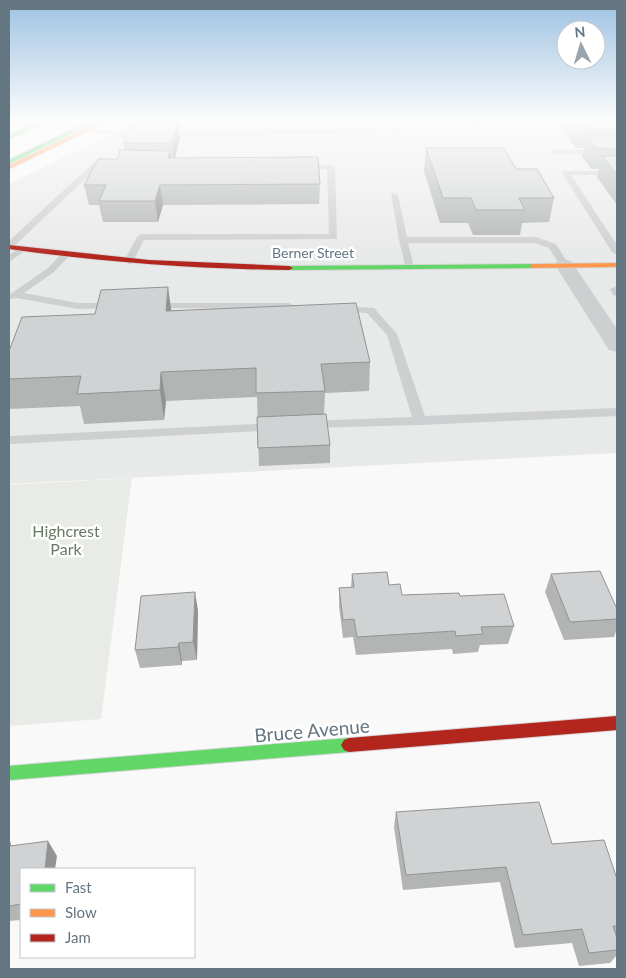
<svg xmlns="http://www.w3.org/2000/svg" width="626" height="978" font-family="Lato,sans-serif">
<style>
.built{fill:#e8e9e9}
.green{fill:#e8ebe6}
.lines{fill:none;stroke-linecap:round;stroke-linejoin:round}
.fast-casing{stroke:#d5d6d7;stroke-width:2}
.slow-casing{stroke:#d5d6d7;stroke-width:2}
.jam-casing{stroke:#d5d6d7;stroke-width:2}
.lane{fill:#cecfd0;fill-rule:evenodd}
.street{fill:#cecfd0;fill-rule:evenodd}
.fast{fill:#63d668;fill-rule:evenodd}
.slow{fill:#ff974d;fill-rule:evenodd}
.jam{fill:#b3261e;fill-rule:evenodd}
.wall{fill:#b3b5b5}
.shaded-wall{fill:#929394}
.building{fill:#d0d2d3;stroke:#929394}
.labels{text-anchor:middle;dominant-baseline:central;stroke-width:5;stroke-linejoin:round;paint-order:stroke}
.far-street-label{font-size:14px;fill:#657683;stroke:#fff}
.park-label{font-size:16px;fill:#687a64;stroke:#fff}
.near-street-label{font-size:19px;fill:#657683;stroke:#fff}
</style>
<rect width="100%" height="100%" fill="#f9f9f9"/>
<!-- built -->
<path class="built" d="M140,120H617V453L9,484V184Z"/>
<!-- green -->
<path class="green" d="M132,478L101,719L9,726V485Z"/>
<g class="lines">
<!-- fast casing -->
<g class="fast-casing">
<path id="fast" d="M44,120H52L9,139V135Z
M91,120H99L9,164V160Z
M533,264H536V268L289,270L285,268L289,266Z
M349,738L354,740L357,745L354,750L349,752L9,780V766Z"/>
</g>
<!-- slow casing -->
<g class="slow-casing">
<path id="slow" d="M103,120H111L9,169V165Z
M617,263V267L533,268L529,266L533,264Z"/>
</g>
<!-- jam casing -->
<g class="jam-casing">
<path id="jam" d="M9,245L149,260L289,266L293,268L289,270C195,269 102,262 9,249Z
M617,716V730L349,752L344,750L341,745L344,740L349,738Z"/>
</g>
<!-- lane -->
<path class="lane" d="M480,120L487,122L481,127L468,131L125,137L84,130L87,128L125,133L468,127L477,125Z
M552,150H617V154H552Z
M93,163H111L115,165L111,167H98L12,248L9,249V241Z
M297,164L331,165L335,167L337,239L144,240L132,263L129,264L124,261L137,237L141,234H329L327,169L300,168H297Z
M563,171H617V175H571L617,245V255L612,252L562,173Z
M391,193L398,195L407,237H536L556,244L569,265L567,267H561L549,248L535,243H408L414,267L409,270L406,269L399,240Z
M22,246L25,247V251L9,262V255Z
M66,251L71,254L54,272L24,293L78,303H114L119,306L118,308L78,309L17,298L9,299V295L48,268L63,252Z
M617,286V296L613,295L610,289Z
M153,303H289L294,306L289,309L149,308L148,306Z
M340,306L374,308L397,334L425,416L617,408V416L420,425L305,428L303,425L309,421L412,417L387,335L367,313L336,311L335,309Z
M275,423L279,424L281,427L279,430L9,444V436Z"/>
<!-- street -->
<path class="street" d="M564,259L571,261L617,329V352L609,350L555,265L557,261Z"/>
<!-- fast -->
<use href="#fast" class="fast"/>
<!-- slow -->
<use href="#slow" class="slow"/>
<!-- jam -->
<use href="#jam" class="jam"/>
</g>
<!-- wall -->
<path class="wall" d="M556,120H617V205L597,177L599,169H591L582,156L584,148H576Z
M180,138L175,158L320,184L319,204L163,205L158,222H103L99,205H89L84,185L117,159L124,150L123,143Z
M426,148L516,169L554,198L549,222L522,223L520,235H473L468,223H440L424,171Z
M172,310L370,362L369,391L325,393L324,414L330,445V463L259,466L257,397L166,401L164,420L84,424L80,406L9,409V351Z
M352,574L389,585L402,595L460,596L514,626L508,644L480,645L478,652L453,654L452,649L356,655L353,637L343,638L339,606V588L351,587Z
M551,574L617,609V629L614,637L564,640L545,592Z
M198,610L197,660L182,661V665L140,668L135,650Z
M396,812L552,844L617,879V955L610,963L579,966L572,943L515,948L500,882L403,890L394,827Z
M10,842L12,846L57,856L21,869V920L9,921V843Z"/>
<!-- shaded-wall -->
<path class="shaded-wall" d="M178,120L180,138L174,162L172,143Z
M170,151L172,170L168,158Z
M160,185L163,205L158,222L155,201Z
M168,287L172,315L166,311Z
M161,372L166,401L164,420L160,390Z
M195,592L198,610L197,660L193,642Z
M179,643L182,661V665L178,647Z
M48,841L57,856L55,869H45Z"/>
<!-- building -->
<path class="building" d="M178,120L172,143H123L132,121Z
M575,120H617V129L581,128Z
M587,136H617V149L596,148Z
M426,148H504L516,169H537L554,198H519L525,210H476L471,198H443Z
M120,150L170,151L168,158L318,157L320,184L160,185L155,201H99L106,185H84L98,159H117Z
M602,156H617V175Z
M168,287L166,311L356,303L370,362L321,364L325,391L256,393V368L161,372L160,390L77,394L81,376L9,379V351L22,317L95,314L101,290Z
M326,414L330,445L258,448L257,417Z
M600,571L617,609V619L570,622L551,574Z
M387,572L389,585L400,584L402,595L459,593L460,596L504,594L514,626L481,627L483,634L456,636L455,631L357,637L354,619L343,620L339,588L354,587L352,574Z
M195,592L193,642L179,643L178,647L135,650L141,596Z
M539,802L552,844L604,840L617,879V926H613L617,938V950L589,953L582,929L523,935L506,867L406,875L396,812Z
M48,841L45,869H21V904L9,906V843L10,842V846Z"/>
<!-- sky -->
<linearGradient id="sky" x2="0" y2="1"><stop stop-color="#9dc2e2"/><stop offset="0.47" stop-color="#fcfcfc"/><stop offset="1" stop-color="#fcfcfc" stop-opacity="0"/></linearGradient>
<rect width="626" height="257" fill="url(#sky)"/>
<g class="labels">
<!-- far-street labels -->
<g class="far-street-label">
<text x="313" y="252">Berner Street</text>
</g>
<!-- park labels -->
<g class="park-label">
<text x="66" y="530">Highcrest<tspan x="66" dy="18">Park</tspan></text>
</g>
<!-- near-street labels -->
<g class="near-street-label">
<text transform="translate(312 730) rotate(-5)">Bruce Avenue</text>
</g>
</g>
<!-- border -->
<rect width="626" height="978" fill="none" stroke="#657683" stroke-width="20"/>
<!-- legend -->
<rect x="20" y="868" width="175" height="90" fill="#ffffff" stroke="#c1c8cd"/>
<rect x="30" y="884" width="25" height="8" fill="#63d668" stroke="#c1c8cd"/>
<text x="65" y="893" font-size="15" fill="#657683">Fast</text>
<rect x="30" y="909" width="25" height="8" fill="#ff974d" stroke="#c1c8cd"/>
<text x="65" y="918" font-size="15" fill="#657683">Slow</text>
<rect x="30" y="934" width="25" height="8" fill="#b3261e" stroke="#c1c8cd"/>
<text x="65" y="943" font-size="15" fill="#657683">Jam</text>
<!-- north arrow -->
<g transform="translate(581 45) rotate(355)"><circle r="24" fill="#ffffff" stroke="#c1c8cd"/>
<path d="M0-4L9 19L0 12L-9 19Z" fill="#99a4ac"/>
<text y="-8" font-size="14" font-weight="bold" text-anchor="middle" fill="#657683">N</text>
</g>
</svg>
